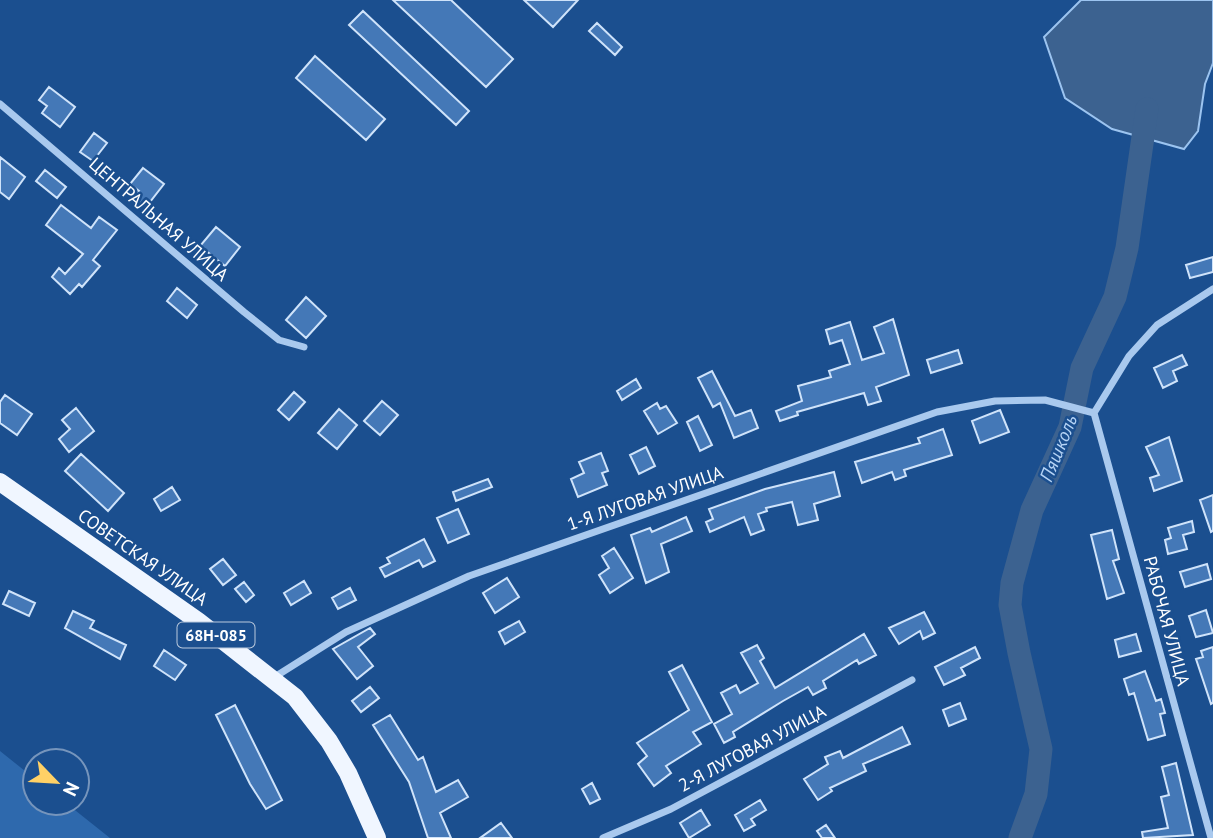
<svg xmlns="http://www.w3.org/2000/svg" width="1213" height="838" font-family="'PT Sans',sans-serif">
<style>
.green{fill:#2e69ad}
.water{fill:#3c6290;stroke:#9cc4f0;stroke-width:2}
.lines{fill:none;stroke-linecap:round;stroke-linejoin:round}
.river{stroke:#3c6290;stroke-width:23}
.building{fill:#4478b7;stroke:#cfe3fa;stroke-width:2}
.street{stroke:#a9c9ee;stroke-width:7}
.primary{stroke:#f0f6ff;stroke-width:18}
.labels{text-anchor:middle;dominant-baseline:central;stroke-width:5;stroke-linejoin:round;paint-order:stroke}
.shield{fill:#1b4f8f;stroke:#bbcadd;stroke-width:2}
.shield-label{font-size:16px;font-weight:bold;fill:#fff}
.street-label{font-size:18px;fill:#fff;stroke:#1b4f8f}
.water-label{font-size:19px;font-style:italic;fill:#b5d3f5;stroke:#1b4f8f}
</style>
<rect width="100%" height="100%" fill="#1b4f8f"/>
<!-- green -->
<path class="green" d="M0,751L35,779V803H66L110,838H0Z"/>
<!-- water -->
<path class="water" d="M1081,0H1213V63L1205,84L1198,131L1184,149L1112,129L1065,98L1044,37Z"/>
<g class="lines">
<!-- river -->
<path class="river" d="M1020,838L1036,794L1041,749L1019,653L1010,605L1012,583L1032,510L1070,427L1082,368L1115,297L1127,248L1147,109"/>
</g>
<!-- building -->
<path class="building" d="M393,0H451L513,59L486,87Z
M524,0H578L553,27Z
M363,11L469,111L456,125L349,25Z
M597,23L622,47L615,55L589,31Z
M315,56L385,119L366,140L296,78Z
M49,87L75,107L60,127L42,113L47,106L39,100Z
M94,133L107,143L93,161L80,152Z
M0,157L25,177L9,199L0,192Z
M143,168L164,184L146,207L134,198L139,191L130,184Z
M45,170L66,187L57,198L36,181Z
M61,205L91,228L99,217L117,230L93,260L100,266L82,287L79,284L70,294L52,277L59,268L65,274L83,254L46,225Z
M216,227L240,247L225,266L200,246Z
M1213,257V272L1190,278L1186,265Z
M177,288L197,305L187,318L167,301Z
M306,297L326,316L306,338L286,320Z
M893,319L909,375L876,387L881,401L868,405L864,393L797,412L798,415L780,421L776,411L802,401L798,386L831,377L829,371L850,364L842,340L830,344L826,330L850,322L862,360L884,353L874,327Z
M958,350L962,363L931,373L927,360Z
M1182,355L1187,365L1173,371L1177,381L1163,388L1154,368Z
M712,371L735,416L751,410L758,428L734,438L720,403L713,407L698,378Z
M636,379L641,388L622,400L617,391Z
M294,392L305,402L289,420L278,410Z
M5,395L32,414L17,435L0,423V402Z
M382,401L398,415L380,435L364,421Z
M657,403L660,409L666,406L677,423L658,434L644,411Z
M76,408L94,431L69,452L59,439L70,429L62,420Z
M339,409L357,425L337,449L318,433Z
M1000,410L1009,432L980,443L972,421Z
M698,416L712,445L700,451L687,422Z
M943,429L952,455L904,470L906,476L895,480L892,472L862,483L855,462L920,443L918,438Z
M1169,437L1182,481L1154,491L1150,478L1159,475L1146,447Z
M646,447L655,466L639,474L630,455Z
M601,453L608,471L602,473L607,485L578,497L571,479L584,473L579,462Z
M81,454L124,493L108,511L65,471Z
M834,472L840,496L814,504L818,520L798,525L792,502L766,508L767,511L758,514L764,530L751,535L744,517L710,532L706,522L713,519L709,509L765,489Z
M488,479L492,487L456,501L453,492Z
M172,487L180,500L161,511L154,499Z
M1213,495V531L1211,532L1200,500Z
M458,509L469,534L448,543L437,518Z
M686,517L692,531L661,544L669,572L646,583L631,535L650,528L652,532Z
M1192,521L1194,532L1183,535L1187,549L1168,554L1165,540L1171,538L1168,528Z
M1112,530L1119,559L1113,561L1124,593L1107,599L1091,535Z
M424,539L435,561L423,567L419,560L385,577L380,568L390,563L387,558Z
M614,548L633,578L610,593L599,575L609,568L602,556Z
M223,559L236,575L223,585L210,569Z
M1207,564L1211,579L1185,587L1180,572Z
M507,578L519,597L495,613L483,593Z
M304,581L311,593L291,605L284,593Z
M244,582L254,595L246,602L235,589Z
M350,588L356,600L338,609L332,598Z
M9,591L35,603L29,616L3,604Z
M1206,610L1213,633L1196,637L1189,616Z
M73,611L94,621L90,628L126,645L120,659L65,628Z
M924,612L935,633L923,639L920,631L899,644L889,628Z
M519,621L525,632L505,644L499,632Z
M370,628L375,634L358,647L373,666L357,679L333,649Z
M864,634L876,655L859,664L857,660L823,681L826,688L813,695L808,687L783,701L733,732L735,737L724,743L714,724L732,714L721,693L736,685L740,693L758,683L741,653L757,645L764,658L760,661L775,688Z
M1136,634L1141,651L1119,657L1115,640Z
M975,647L980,658L961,668L965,675L944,685L935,667Z
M1213,647V703L1211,704L1196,659L1203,657L1201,651Z
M164,650L186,665L175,680L154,666Z
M682,665L712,722L693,732L701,744L666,766L671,773L654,786L638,764L647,756L637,743L689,710L669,672Z
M1145,671L1156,701L1161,699L1165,713L1160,714L1165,735L1148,740L1134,693L1129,695L1124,679Z
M370,687L379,698L361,712L352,701Z
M960,703L966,719L949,726L943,710Z
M235,705L282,800L266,809L250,784L216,715Z
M390,715L418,760L423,757L436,792L458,780L468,797L440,813L451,838H428L409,782L373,725Z
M902,727L910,744L863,764L866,771L830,788L832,791L818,800L804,779L828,764L825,757L840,751L843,758Z
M1176,763L1193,835L1143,838L1142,832L1168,828L1161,797L1169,795L1162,767Z
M592,783L600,799L590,804L582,789Z
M760,800L766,810L751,819L755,825L744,831L735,815Z
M701,810L710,825L689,838L680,823Z
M501,823L512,838H480Z
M826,825L835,838H822L817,831Z"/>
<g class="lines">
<!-- street -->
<path class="street" d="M0,104L244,312L279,340L304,347
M1094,413L1211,838
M1094,413L1129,356L1157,325L1213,289
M273,678L346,632L469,576L937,412L995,401L1045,400L1094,413
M603,838L671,809L912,680"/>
<!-- primary -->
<path class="primary" d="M0,482L198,621L295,697L329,741L348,773L377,838"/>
</g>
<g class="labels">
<!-- shield labels -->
<rect class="shield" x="177.5" y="622.5" width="77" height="25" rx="5"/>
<g class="shield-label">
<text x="216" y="635">68Н-085</text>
</g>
<!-- street labels -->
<g class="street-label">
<text transform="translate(159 219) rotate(41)">ЦЕНТРАЛЬНАЯ УЛИЦА</text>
<text transform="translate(645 498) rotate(-19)">1-Я ЛУГОВАЯ УЛИЦА</text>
<text transform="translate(143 557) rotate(35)">СОВЕТСКАЯ УЛИЦА</text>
<text transform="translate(1167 621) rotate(75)">РАБОЧАЯ УЛИЦА</text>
<text transform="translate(752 748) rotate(-28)">2-Я ЛУГОВАЯ УЛИЦА</text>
</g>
<!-- water labels -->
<g class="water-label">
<text transform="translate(1058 448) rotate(-68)">Пяшколь</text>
</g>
</g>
<!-- north arrow -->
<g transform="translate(56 782) rotate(115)"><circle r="33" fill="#1b4f8f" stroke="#7695bc" stroke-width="2"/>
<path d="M0-5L12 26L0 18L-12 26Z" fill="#ffd166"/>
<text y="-10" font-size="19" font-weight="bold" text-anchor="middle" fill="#ffffff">N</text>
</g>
</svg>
